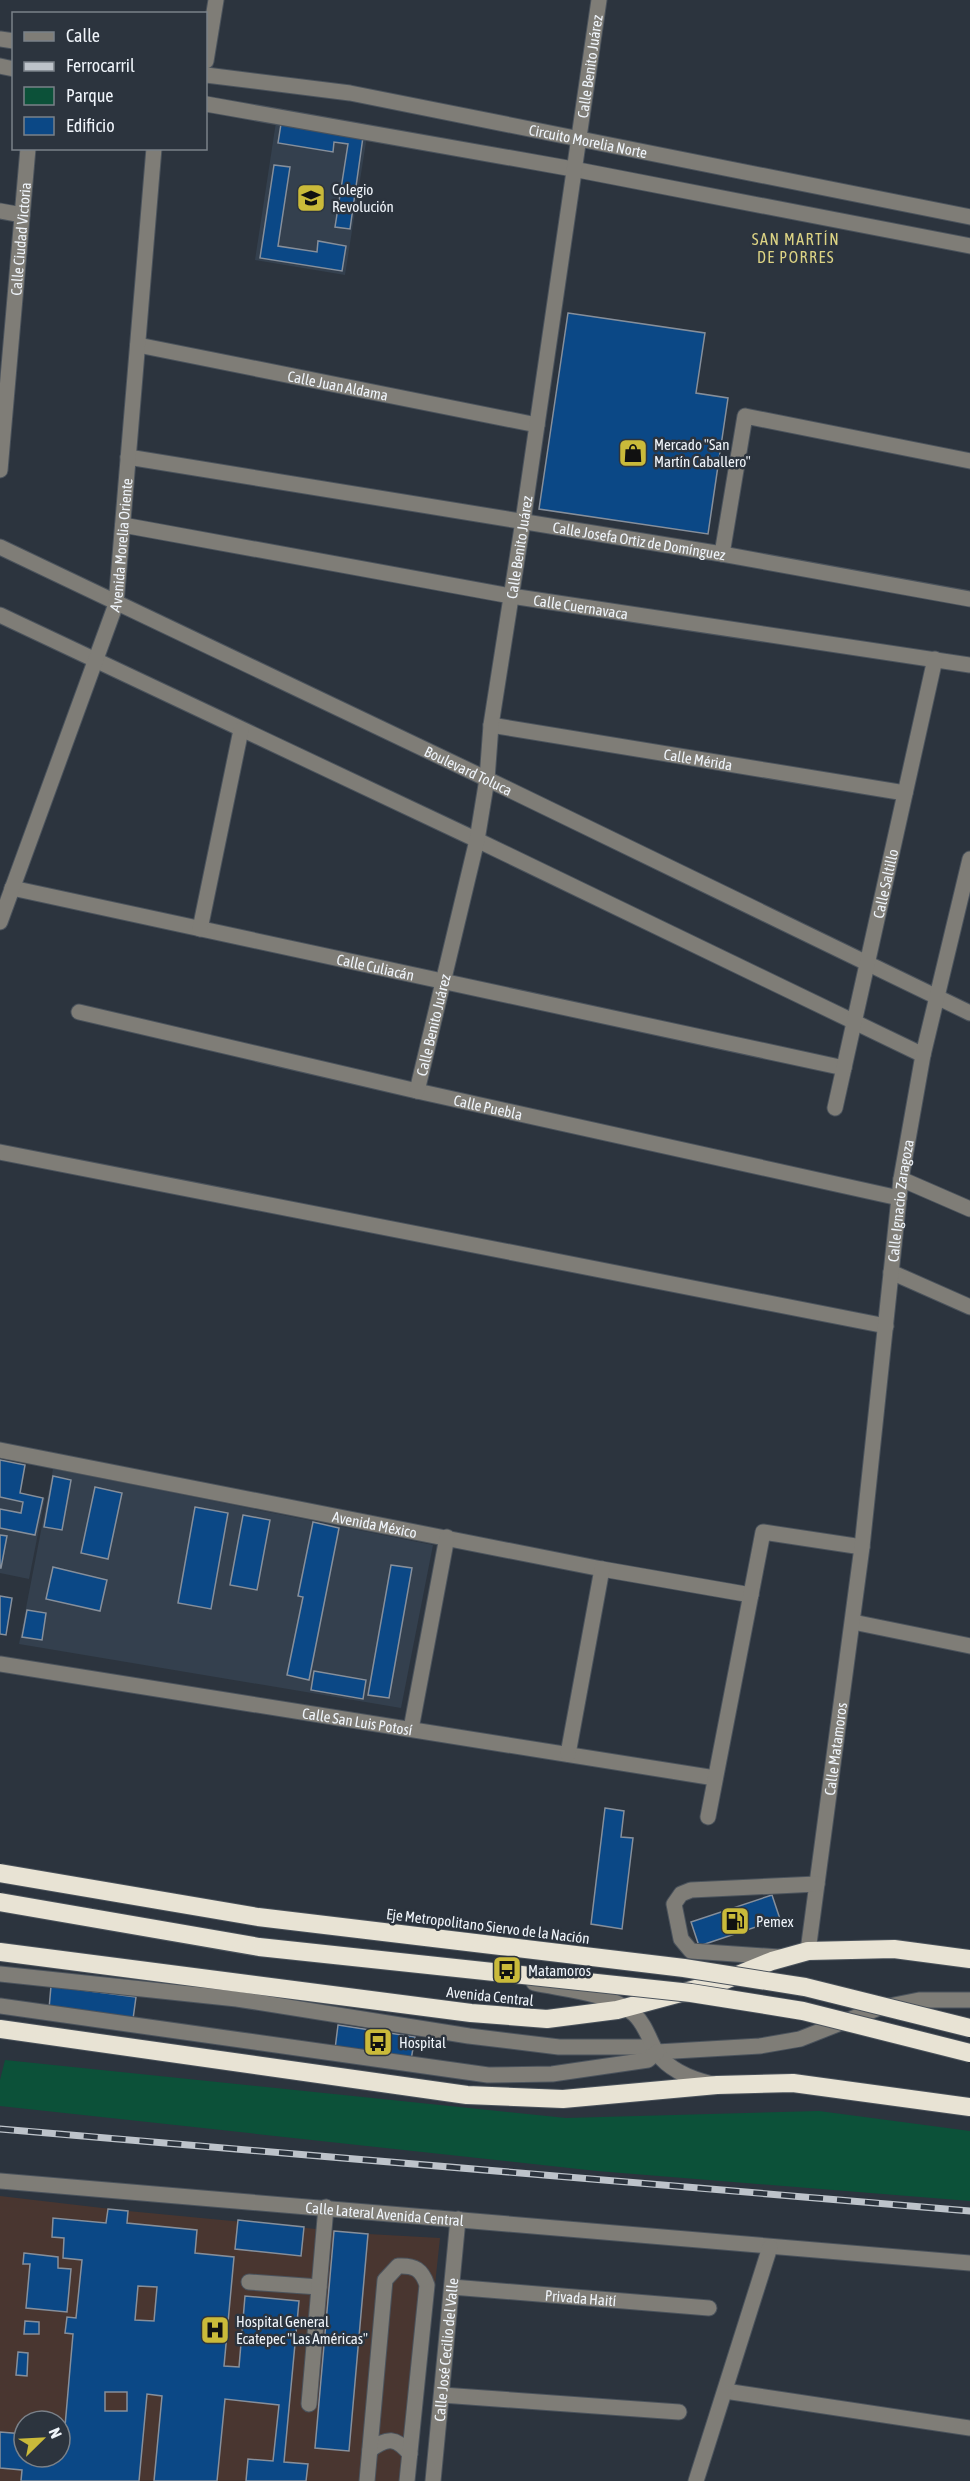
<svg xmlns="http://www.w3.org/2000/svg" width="970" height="2481" font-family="'Asap Condensed',sans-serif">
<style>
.built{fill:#34404e}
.medical{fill:#493630;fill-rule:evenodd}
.green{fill:#0c5139}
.building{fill:#0b4886;stroke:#868f9b;stroke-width:1.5;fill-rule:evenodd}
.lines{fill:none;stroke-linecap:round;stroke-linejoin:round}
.minor-casing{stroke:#4b535c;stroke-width:17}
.highway-casing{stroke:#4b535c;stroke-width:20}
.minor{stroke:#7f7d77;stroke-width:15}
.highway{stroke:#e8e3d4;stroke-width:18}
.rail-casing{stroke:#bdc3ca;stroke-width:7}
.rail{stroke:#2c343e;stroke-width:4.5;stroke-dasharray:14;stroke-linecap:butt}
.highway-bridge-casing{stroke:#4b535c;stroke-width:20;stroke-linecap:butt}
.highway-bridge{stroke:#e8e3d4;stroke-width:18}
.labels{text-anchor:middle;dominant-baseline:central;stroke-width:5;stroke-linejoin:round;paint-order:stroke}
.street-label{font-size:15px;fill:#eff4fa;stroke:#2c343e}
.poi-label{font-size:15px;fill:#eff4fa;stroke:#2c343e;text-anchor:start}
.neighbourhood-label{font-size:16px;letter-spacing:1.5px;fill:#dcd384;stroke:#2c343e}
</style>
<rect width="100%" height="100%" fill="#2c343e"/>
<!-- built -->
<path class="built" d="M276,122L367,136L345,275L255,260Z
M0,1460L25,1465L20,1493L45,1498L29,1579L0,1573Z
M53,1469L433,1545L401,1708L19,1644Z"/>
<!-- medical -->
<path class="medical" d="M0,2196L128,2211L368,2234L440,2238L414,2481H0ZM24,2421H60V2457H24Z"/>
<!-- green -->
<path class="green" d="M5,2060L566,2118L819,2111L970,2131V2201L597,2171L0,2106V2080Z"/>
<!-- building -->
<path class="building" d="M281,124L363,137L350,229L335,227L348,144L334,142L333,152L278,143Z
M274,165L290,167L278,246L317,252L318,241L346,246L342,271L260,258Z
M568,313L705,333L696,393L728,398L708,534L539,509Z
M0,1460L25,1465L20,1493L43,1498L35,1535L0,1528V1509L21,1513L23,1502L0,1497Z
M53,1476L71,1480L62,1530L44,1527Z
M95,1487L122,1493L108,1559L81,1553Z
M195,1507L228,1513L211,1609L178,1603Z
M243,1515L270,1520L257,1590L230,1585Z
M313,1522L339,1528L309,1680L287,1675L303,1597L298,1596Z
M0,1535L7,1536L1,1568H0Z
M391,1565L412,1568L389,1698L368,1695Z
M53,1567L107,1580L100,1611L46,1599Z
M0,1596L12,1598L6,1635L0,1634Z
M27,1610L46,1613L42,1640L22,1637Z
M314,1671L366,1680L363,1699L311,1690Z
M605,1808L624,1811L621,1837L633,1838L622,1929L591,1924Z
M772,1895L780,1919L699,1946L691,1922Z
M51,1986L136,1997L133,2019L49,2009Z
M338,2025L415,2037L411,2060L335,2049Z
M108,2209L128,2211L127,2223L197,2230L195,2253L234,2257L224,2366L239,2367L245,2296L299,2301L284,2462L308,2464L306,2481H246L248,2459L273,2461L279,2405L225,2399L217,2481H154L162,2396L147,2394L139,2481H21L22,2470L0,2468V2432L24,2434V2457H60V2438H64L73,2334L65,2333L67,2317L76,2318L82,2260L63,2258L64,2238L52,2237L53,2218L106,2223ZM138,2286L157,2287L154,2321L135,2320ZM105,2392H127V2411H105Z
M238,2220L304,2227L301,2256L235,2249Z
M334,2231L368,2234L349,2451L315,2448Z
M24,2253L58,2257V2268L71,2269L67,2312L26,2308L30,2264H23Z
M25,2321L39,2322V2334H24Z
M18,2352L28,2353L27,2376L16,2375Z"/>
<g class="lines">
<!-- minor casing -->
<g class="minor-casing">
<g id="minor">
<path d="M0,39L14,41"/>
<path d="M206,61L216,0"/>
<path d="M0,66L14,69"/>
<path id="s1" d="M206,75L350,93L970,217"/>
<path d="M206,104L573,169L970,246"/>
<path d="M0,211L22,215"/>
<path id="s2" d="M138,345L537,425"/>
<path id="s3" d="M128,457L722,554L970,599"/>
<path id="s4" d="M0,470L28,148"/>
<path id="s5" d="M123,525L511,596L970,665"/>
<path id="s6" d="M0,547L487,779L970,1013"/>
<path d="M722,554L745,416L970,461"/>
<path d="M0,615L477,840L923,1055"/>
<path id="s7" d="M491,725L905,793"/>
<path id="s8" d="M12,888L844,1068"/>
<path id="s9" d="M0,922L116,604L154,148"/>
<path d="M200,929L241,730"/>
<path id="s10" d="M79,1012L417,1091L899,1198"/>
<path id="s11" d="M417,1091L477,840L487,779L491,725L523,521L599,0"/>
<path id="s12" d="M835,1108L935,659"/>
<path d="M0,1152L886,1326"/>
<path d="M901,1179L970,1209"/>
<path d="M891,1272L970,1307"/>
<path id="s13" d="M0,1450L602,1569L751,1595"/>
<path d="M853,1622L970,1646"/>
<path id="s14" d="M0,1664L715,1778"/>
<path d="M411,1729L447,1537"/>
<path d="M568,1754L602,1569"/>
<path d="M708,1817L763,1532L862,1547"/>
<path id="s15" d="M808,1951L862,1547L901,1179L923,1055L970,859"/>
<path d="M779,1957L691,1951L681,1939L674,1904L681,1894L691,1890L817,1884"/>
<path d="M0,1974L237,1999L469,2036L559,2047H645L657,2052L760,2046L800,2039L879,2008L919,2000H970"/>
<path d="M534,1983C566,1990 608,1992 634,2014C646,2025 649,2040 657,2053C670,2071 691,2079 712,2084"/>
<path d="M0,2006L488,2075L552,2074L648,2060L657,2052"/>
<path id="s16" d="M0,2181L970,2263"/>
<path d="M249,2282L319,2287"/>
<path id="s17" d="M452,2287L709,2308"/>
<path d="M725,2391L970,2428"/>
<path d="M442,2395L679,2412"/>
<path d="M309,2404L326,2207"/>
<path d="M370,2450C387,2437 396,2437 410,2454"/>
<path d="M367,2481L385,2280L398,2266C415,2265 422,2270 427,2285L407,2481"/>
<path id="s18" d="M433,2481L458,2219"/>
<path d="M696,2481L770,2247"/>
</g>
</g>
<!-- highway casing -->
<g class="highway-casing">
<path id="highway" d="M0,1952L471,2013L547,2019L617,2010L718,1983L772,1961L808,1951L894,1949L970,1959
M0,2029L467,2095L563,2099L717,2085L793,2083L970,2107"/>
</g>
<!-- minor -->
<use href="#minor" class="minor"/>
<!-- highway -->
<use href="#highway" class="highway"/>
<!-- rail casing -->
<g class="rail-casing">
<path id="rail" d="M0,2129L970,2211"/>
</g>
<!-- rail -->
<use href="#rail" class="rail"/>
<!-- highway-bridge casing -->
<g class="highway-bridge-casing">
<path id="highway-bridge" d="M0,1873L258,1917L684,1968L805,1987L970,2028
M0,1902L259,1947L691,1993L803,2011L970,2053"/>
</g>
<!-- highway-bridge -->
<use href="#highway-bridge" class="highway-bridge"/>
</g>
<!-- icons -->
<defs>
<g id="school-square" transform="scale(1.5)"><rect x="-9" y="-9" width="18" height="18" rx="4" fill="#caba3a" stroke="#2c343e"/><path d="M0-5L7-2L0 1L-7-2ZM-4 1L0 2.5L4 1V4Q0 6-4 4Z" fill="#111"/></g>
<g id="shop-square" transform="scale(1.5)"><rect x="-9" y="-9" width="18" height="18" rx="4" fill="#caba3a" stroke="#2c343e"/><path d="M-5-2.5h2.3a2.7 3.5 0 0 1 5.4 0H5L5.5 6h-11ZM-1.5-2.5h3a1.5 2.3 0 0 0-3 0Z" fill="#111"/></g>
<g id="fuel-square" transform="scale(1.5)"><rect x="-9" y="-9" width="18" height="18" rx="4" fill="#caba3a" stroke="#2c343e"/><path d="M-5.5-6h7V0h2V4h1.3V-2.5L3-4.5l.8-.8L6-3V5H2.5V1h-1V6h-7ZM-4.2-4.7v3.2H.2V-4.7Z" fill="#111"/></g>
<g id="bus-square" transform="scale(1.5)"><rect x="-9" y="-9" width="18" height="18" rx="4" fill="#caba3a" stroke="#2c343e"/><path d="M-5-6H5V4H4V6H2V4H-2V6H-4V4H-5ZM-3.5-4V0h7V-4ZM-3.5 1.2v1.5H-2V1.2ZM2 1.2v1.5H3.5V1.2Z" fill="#111"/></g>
<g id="hospital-square" transform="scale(1.5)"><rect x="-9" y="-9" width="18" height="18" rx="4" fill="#caba3a" stroke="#2c343e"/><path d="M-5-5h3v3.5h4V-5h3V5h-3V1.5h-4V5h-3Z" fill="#111"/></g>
</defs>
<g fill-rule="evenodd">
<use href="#school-square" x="311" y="198"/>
<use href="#shop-square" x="633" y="453"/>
<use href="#fuel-square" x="735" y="1921"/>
<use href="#bus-square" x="507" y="1970"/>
<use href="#bus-square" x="378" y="2042"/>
<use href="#hospital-square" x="215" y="2330"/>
</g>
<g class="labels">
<!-- street labels -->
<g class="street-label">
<text stroke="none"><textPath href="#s11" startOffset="1040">Calle Benito Juárez</textPath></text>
<text stroke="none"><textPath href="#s1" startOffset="388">Circuito Morelia Norte</textPath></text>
<text stroke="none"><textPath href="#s4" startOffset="232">Calle Ciudad Victoria</textPath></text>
<text stroke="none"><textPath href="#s2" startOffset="204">Calle Juan Aldama</textPath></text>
<text stroke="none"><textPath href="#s3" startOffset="518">Calle Josefa Ortiz de Domínguez</textPath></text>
<text stroke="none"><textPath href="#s9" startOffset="398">Avenida Morelia Oriente</textPath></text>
<text stroke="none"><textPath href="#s11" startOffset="554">Calle Benito Juárez</textPath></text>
<text stroke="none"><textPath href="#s5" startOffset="465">Calle Cuernavaca</textPath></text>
<text stroke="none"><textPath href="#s7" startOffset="210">Calle Mérida</textPath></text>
<text stroke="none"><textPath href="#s6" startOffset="519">Boulevard Toluca</textPath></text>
<text stroke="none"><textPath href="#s12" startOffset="230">Calle Saltillo</textPath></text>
<text stroke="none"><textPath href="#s8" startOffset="372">Calle Culiacán</textPath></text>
<text stroke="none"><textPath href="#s11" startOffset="68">Calle Benito Juárez</textPath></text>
<text stroke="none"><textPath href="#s10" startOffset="420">Calle Puebla</textPath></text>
<text stroke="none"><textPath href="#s15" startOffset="756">Calle Ignacio Zaragoza</textPath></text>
<text stroke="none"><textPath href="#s13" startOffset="382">Avenida México</textPath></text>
<text stroke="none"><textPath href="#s14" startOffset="362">Calle San Luis Potosí</textPath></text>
<text stroke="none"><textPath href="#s15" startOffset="204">Calle Matamoros</textPath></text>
<text transform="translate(488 1926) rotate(7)">Eje Metropolitano Siervo de la Nación</text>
<text transform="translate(490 1996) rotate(6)">Avenida Central</text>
<text stroke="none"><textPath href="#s16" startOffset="386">Calle Lateral Avenida Central</textPath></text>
<text stroke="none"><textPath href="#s17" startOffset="129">Privada Haití</textPath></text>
<text stroke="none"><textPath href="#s18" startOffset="132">Calle José Cecilio del Valle</textPath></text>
</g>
<!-- poi labels -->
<g class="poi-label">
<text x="332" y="189">Colegio<tspan x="332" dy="17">Revolución</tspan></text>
<text x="654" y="444">Mercado "San<tspan x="654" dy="17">Martín Caballero"</tspan></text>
<text x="756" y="1921">Pemex</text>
<text x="528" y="1970">Matamoros</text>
<text x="399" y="2042">Hospital</text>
<text x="236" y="2321">Hospital General<tspan x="236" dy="17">Ecatepec "Las Américas"</tspan></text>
</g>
<!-- neighbourhood labels -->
<g class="neighbourhood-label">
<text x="796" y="239">SAN MARTÍN<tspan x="796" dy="18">DE PORRES</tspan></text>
</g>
</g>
<!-- legend -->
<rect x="12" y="12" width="195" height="138" fill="#2c343e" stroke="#7a8189" stroke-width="1.5"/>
<rect x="24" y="32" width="30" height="9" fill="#7f7d77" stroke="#7a8189" stroke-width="1.5"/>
<text x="66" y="42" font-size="18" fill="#eff4fa">Calle</text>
<rect x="24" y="62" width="30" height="9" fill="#bdc3ca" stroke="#7a8189" stroke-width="1.5"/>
<text x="66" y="72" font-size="18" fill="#eff4fa">Ferrocarril</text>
<rect x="24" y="87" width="30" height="18" fill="#0c5139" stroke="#7a8189" stroke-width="1.5"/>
<text x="66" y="102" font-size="18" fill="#eff4fa">Parque</text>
<rect x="24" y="117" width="30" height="18" fill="#0b4886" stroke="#7a8189" stroke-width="1.5"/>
<text x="66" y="132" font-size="18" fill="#eff4fa">Edificio</text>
<!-- north arrow -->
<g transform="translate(42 2439) rotate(66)"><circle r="28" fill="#2c343e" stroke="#7a8189" stroke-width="1.5"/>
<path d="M0-4.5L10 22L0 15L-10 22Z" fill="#caba3a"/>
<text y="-9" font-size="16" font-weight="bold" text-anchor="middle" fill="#eff4fa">N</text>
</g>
</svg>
